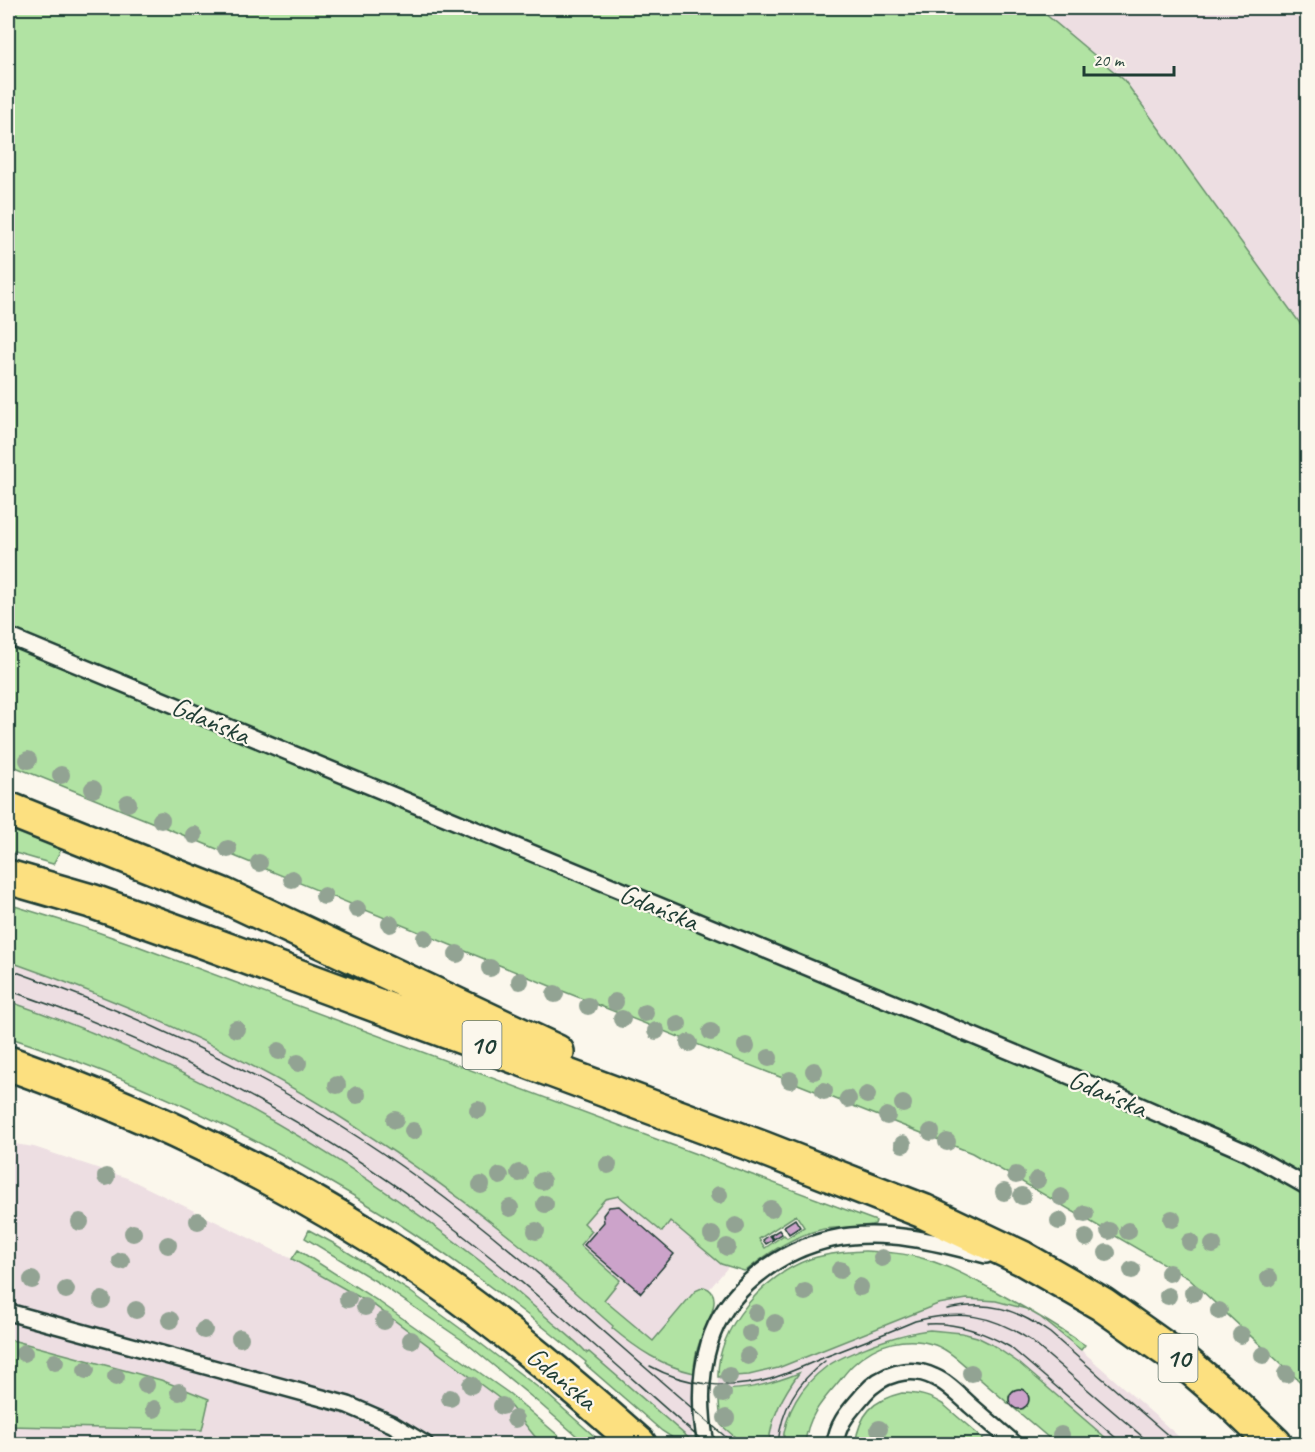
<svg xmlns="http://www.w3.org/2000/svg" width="1315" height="1452" font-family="Caveat,sans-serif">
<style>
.built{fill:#eddee2}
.green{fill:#b1e3a3;stroke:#68906c;stroke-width:1.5;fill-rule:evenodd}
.building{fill:#cca3ca;stroke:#1f3d34;stroke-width:1.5}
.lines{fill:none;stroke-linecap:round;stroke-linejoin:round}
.lane-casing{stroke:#1f3d34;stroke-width:20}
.primary-casing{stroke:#1f3d34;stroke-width:38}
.lane{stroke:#fbf7ec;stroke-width:15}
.primary{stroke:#fce080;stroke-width:33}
.tram{stroke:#1f3d34;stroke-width:1.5}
.tree{fill:#92a393}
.labels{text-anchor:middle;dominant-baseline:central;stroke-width:4.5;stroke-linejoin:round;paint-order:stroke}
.shield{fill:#fbf7ec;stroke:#61756b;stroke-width:1.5}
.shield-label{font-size:27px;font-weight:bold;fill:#1f3d34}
.street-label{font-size:28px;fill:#1f3d34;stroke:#fbf7ec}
</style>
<rect width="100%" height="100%" fill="#fbf7ec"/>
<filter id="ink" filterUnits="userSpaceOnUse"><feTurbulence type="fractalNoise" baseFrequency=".0167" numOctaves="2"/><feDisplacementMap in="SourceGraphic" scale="12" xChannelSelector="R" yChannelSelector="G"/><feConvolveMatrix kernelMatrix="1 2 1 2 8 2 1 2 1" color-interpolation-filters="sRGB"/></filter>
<g filter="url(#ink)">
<!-- built -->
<path class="built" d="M1038,8H1307V333L1124,80Z
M8,961L105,997L161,1021L230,1054L288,1085L350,1122L403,1157L461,1199L545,1266L613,1327L612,1328L622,1337L634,1346L650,1357L667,1365L694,1373L692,1441L589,1352L587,1353L502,1278L436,1227L383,1189L329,1154L273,1121L213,1088L153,1059L93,1033L8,1001Z
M8,1143L34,1147L127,1178L292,1259L375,1306L511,1407L541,1444H8Z
M612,1168L728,1267L657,1351L536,1248Z
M967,1299L996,1301L1013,1305L1040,1317L1081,1350L1187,1444H1113L1019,1363L1004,1352L977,1337L962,1333L945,1330H930L914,1331L896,1336L827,1366L808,1383L794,1403L785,1427L783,1444H769L770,1435L780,1403L798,1374L764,1386L745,1389L718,1390V1377L749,1375L778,1368L938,1304Z
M721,1425L743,1444H723Z"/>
<!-- green -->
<path class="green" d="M8,8H1038L1124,80L1307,333V1388L1188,1278L972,1153L555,988L149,821L8,764Z
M8,827L62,848L53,864L8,851Z
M8,904L83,927L135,945L876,1221L875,1224C861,1228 840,1227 824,1229C794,1235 770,1252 747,1270L744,1271L721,1264L670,1221L662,1232L619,1196L605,1199L584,1223L592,1231L580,1245L620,1280L604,1300L653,1341L695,1291L704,1287C727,1293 704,1328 700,1341C696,1351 694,1362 694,1373C662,1366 637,1349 612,1328L613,1326C590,1306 568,1286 545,1266C484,1214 419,1167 351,1124C245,1054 127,1003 8,961ZM796,1215L804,1227L787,1238L784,1235L765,1248L759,1239Z
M8,1001C181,1060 340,1151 484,1264C507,1283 530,1303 553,1323C564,1332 577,1342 587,1353L589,1352L692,1441L693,1444H682L662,1431L585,1364L586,1362C416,1219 219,1106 8,1037Z
M309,1230L333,1243L408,1290L476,1340L548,1395L603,1444H586L539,1403L465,1342L377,1282L305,1238Z
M298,1250L378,1301L510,1394L568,1444H541L511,1407L375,1306L292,1259Z
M865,1251C885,1252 905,1253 925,1259C949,1266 971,1278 993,1290C1024,1307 1055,1325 1085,1345L1081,1350L1040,1317L1026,1309L996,1301L967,1299L938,1304L778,1368L749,1375L718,1377C717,1328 764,1275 810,1259C828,1253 847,1252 865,1251Z
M930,1330L962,1333L977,1337L991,1344L1019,1363L1113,1444H1056L1015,1409H1023L1028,1402V1394L1022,1389L1014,1390L1009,1395V1404L974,1374L971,1376L967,1372L969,1369C959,1360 948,1350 935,1345C907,1335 876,1343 854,1364C847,1370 842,1378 836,1385C820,1403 807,1419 805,1444H783C784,1413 802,1385 826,1367C840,1357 857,1351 872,1345C891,1338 909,1332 930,1330Z
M8,1339L161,1380L209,1399L202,1430L8,1426Z
M799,1373C783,1395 771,1417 769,1444H743L721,1425L718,1390C748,1390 771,1384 799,1373Z
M902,1393C919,1393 930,1396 944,1405L989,1444H855C860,1414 872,1400 902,1393Z"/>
<!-- building -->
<path class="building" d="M619,1206L674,1254L641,1293L584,1245L604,1222L603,1215L609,1207Z
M795,1219L800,1227L789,1234L784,1226Z
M779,1230L782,1234L774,1239L771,1235Z
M770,1235L773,1240L766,1244L763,1240Z
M1009 1399a10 10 0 1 1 20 0a10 10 0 1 1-20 0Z"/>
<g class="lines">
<!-- lane casing -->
<g class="lane-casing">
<path id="lane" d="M8,636L1111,1093L1248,1153L1308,1187
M8,1312L348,1405L392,1424L425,1444
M706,1444C700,1412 699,1377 709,1344C724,1291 779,1250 832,1239C883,1228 937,1242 986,1255
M835,1444C838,1421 850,1411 864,1394C881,1374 910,1365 934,1377C948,1383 959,1395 970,1405C985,1418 1000,1431 1015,1444"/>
</g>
<!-- primary casing -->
<g class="primary-casing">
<path id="primary" d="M8,809L223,895L557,1052
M8,877L91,901L203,941L762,1148L923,1211L1022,1258L1102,1304L1188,1365L1230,1401L1275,1444
M8,1063C160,1117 306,1189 439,1282C509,1331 575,1387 639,1444"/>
</g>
<!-- lane -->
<use href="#lane" class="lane"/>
<!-- primary -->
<use href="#primary" class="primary"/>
<!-- tram -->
<path class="tram" d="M8,969C154,1020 296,1089 422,1181C491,1231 554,1287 617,1343C656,1377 695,1411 734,1444
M8,990C162,1042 309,1120 440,1218C533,1287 619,1368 706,1444
M947,1309C989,1300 1016,1309 1050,1333L1178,1444
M927,1324C957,1322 984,1332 1010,1347L1123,1444
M650,1366C686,1386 730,1390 770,1379C790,1373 810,1363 830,1355C858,1344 887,1333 915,1321C960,1310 991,1314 1030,1340L1151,1444
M778,1444C781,1411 797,1382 825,1361"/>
</g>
<!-- trees -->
<g class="tree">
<circle cx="28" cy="760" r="9"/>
<circle cx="61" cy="775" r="9"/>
<circle cx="93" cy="789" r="9"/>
<circle cx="128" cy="803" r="9"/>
<circle cx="161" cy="820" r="9"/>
<circle cx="194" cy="835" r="9"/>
<circle cx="228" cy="849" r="9"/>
<circle cx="259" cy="863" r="9"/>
<circle cx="292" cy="879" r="9"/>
<circle cx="324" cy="896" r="9"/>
<circle cx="357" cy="909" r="9"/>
<circle cx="390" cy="924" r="9"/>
<circle cx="425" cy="938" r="9"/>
<circle cx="457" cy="954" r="9"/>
<circle cx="490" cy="968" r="9"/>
<circle cx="520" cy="981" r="9"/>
<circle cx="555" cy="994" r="9"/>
<circle cx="615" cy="1002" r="9"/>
<circle cx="588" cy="1006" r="9"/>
<circle cx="645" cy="1013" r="9"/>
<circle cx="622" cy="1019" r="9"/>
<circle cx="678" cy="1024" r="9"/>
<circle cx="236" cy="1029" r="9"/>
<circle cx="656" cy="1031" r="9"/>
<circle cx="711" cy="1032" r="9"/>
<circle cx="689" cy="1043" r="9"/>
<circle cx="746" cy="1046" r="9"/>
<circle cx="279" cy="1051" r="9"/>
<circle cx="769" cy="1058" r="9"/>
<circle cx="298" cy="1063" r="9"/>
<circle cx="814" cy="1071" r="9"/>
<circle cx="790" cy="1080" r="9"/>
<circle cx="337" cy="1085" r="9"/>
<circle cx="824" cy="1091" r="9"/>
<circle cx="357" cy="1095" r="9"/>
<circle cx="867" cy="1095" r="9"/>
<circle cx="848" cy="1099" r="9"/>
<circle cx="903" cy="1104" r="9"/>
<circle cx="478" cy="1110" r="9"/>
<circle cx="887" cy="1116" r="9"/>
<circle cx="395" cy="1120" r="9"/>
<circle cx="413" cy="1131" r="9"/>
<circle cx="931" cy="1132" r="9"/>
<circle cx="947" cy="1142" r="9"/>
<circle cx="903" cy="1144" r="9"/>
<circle cx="608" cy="1165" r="9"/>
<circle cx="519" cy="1173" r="9"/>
<circle cx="1016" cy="1175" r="9"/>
<circle cx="500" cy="1176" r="9"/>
<circle cx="106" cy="1177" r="9"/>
<circle cx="1037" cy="1180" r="9"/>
<circle cx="542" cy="1181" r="9"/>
<circle cx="481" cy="1185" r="9"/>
<circle cx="1004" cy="1192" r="9"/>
<circle cx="719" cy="1195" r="9"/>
<circle cx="1022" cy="1196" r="9"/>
<circle cx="1061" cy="1197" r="9"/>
<circle cx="545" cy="1204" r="9"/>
<circle cx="510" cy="1208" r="9"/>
<circle cx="771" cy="1209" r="9"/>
<circle cx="1085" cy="1214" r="9"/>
<circle cx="1172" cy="1219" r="9"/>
<circle cx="198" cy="1221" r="9"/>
<circle cx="1059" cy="1221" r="9"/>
<circle cx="80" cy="1222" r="9"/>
<circle cx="736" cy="1226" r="9"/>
<circle cx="536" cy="1231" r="9"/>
<circle cx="1109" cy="1231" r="9"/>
<circle cx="1128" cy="1231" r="9"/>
<circle cx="133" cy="1233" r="9"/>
<circle cx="712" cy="1235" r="9"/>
<circle cx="1086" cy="1238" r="9"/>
<circle cx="1190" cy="1242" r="9"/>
<circle cx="168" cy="1245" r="9"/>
<circle cx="1213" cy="1245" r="9"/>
<circle cx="727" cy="1247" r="9"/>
<circle cx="1107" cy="1253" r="9"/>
<circle cx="882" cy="1258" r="9"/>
<circle cx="121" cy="1261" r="9"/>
<circle cx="840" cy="1270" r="9"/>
<circle cx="1132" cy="1270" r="9"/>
<circle cx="1169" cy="1273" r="9"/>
<circle cx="1269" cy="1278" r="9"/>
<circle cx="32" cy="1280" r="9"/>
<circle cx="860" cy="1287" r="9"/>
<circle cx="66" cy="1290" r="9"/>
<circle cx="805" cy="1292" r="9"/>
<circle cx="1193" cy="1293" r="9"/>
<circle cx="1168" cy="1296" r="9"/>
<circle cx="348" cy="1299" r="9"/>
<circle cx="102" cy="1300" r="9"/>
<circle cx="365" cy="1307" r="9"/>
<circle cx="136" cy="1310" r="9"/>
<circle cx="1219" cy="1311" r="9"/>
<circle cx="756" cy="1313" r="9"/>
<circle cx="170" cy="1320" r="9"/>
<circle cx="384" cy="1321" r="9"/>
<circle cx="775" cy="1323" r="9"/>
<circle cx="204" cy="1330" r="9"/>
<circle cx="750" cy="1333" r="9"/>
<circle cx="1241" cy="1335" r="9"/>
<circle cx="240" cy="1338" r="9"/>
<circle cx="411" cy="1340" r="9"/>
<circle cx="24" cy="1353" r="9"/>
<circle cx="1263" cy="1355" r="9"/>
<circle cx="748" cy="1356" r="9"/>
<circle cx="55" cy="1362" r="9"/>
<circle cx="86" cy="1370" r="9"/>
<circle cx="971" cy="1373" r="9"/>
<circle cx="1286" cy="1374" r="9"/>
<circle cx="729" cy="1376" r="9"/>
<circle cx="116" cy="1377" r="9"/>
<circle cx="146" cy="1385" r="9"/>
<circle cx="471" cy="1385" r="9"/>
<circle cx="179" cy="1392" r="9"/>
<circle cx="723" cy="1394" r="9"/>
<circle cx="450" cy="1398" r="9"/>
<circle cx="502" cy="1406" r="9"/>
<circle cx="154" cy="1409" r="9"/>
<circle cx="726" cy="1418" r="9"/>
<circle cx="515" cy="1419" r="9"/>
<circle cx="879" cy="1429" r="9"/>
<circle cx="1061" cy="1435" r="9"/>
</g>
</g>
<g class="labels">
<!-- shield labels -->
<g class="shield">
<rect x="462.5" y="1021" width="39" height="48" rx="4.5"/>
<rect x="1158.5" y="1334" width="39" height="48" rx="4.5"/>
</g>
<g class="shield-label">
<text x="482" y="1045">10</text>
<text x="1178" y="1358">10</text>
</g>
<!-- street labels -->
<g class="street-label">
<text transform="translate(211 720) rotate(23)">Gdańska</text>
<text transform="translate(659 907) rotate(22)">Gdańska</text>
<text transform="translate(1108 1093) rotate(23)">Gdańska</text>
<text transform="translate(562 1378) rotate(40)">Gdańska</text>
</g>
</g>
<!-- margin -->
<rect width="1315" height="1452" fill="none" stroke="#fbf7ec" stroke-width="30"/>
<rect x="15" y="15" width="1285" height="1422" fill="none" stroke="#1f3d34" stroke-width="2" filter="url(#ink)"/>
<!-- scale -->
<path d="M1084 66v9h90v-9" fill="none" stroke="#1f3d34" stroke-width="3"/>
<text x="1093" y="66" font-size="18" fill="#1f3d34" stroke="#fbf7ec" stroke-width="4.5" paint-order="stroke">20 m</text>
</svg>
